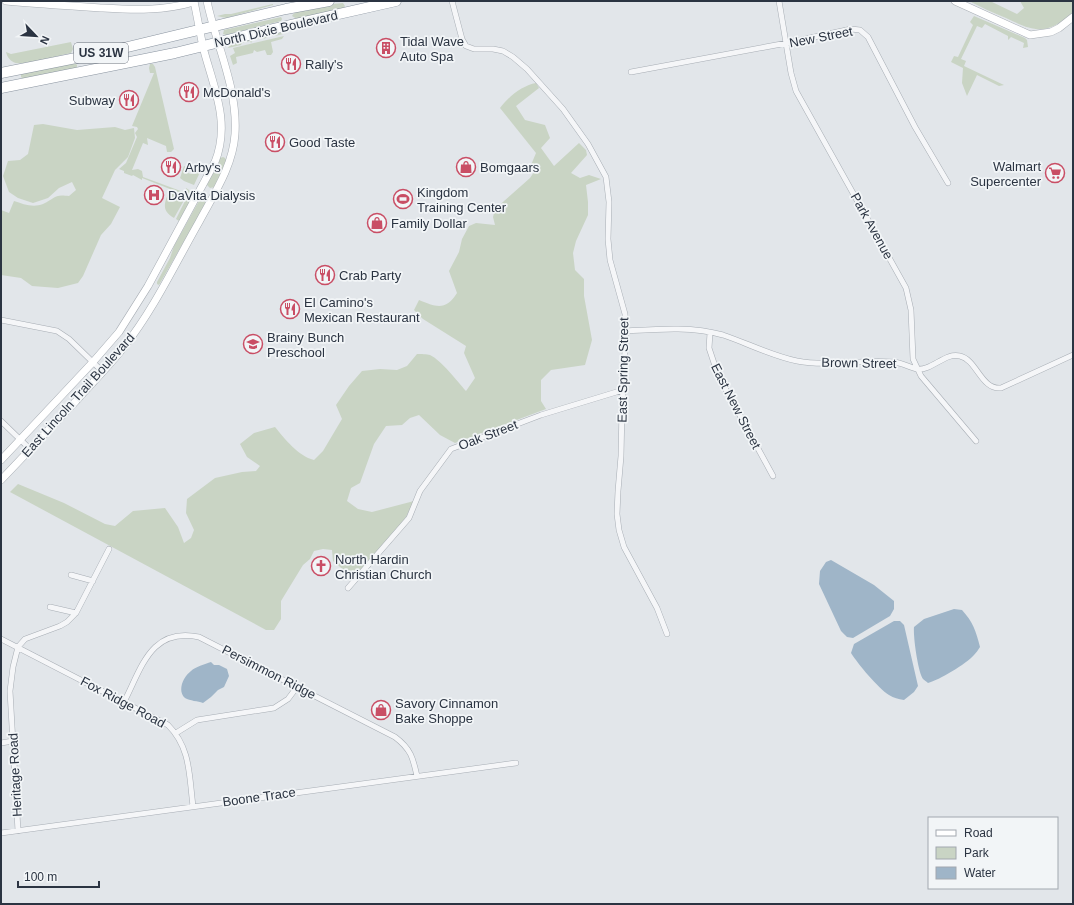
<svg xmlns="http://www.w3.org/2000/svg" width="1074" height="905" font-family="Arial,sans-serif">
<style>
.green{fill:#c9d4c4}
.water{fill:#9fb5c8}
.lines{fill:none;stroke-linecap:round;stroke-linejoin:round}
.street-casing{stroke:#a7adb4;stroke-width:6}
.secondary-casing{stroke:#a7adb4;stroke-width:8}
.highway-casing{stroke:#8a94a0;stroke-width:11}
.street{stroke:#f5f6f8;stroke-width:5}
.secondary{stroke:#fff;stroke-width:7}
.highway{stroke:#fff;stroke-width:10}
.labels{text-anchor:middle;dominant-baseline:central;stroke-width:3.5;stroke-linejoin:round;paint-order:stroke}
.shield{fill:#f2f5f7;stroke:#676e78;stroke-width:1}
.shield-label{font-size:12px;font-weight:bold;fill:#2b3442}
.street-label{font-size:13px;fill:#2b3442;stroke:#f2f5f7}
.poi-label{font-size:13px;fill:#2b3442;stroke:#f2f5f7;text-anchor:start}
</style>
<rect width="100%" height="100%" fill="#e2e6ea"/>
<!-- green -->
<path class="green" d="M969,1H990L1017,14L1024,8L1020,1H1073V12C1047,36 1035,32 1006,18C993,13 981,7 969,1Z
M343,3L345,6L344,9L297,19L292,16C296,7 332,4 343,3Z
M273,5L226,18L217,16L225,14H231L273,4Z
M974,16L1025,38L1027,40L1028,47L1023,48L1024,43L1011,37L1008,40V36L985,24L982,28L977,26L961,59L966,61L964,66L1004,85L999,86L977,75L967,96L962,83L963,68L951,62L954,56L958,57L973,25L970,22Z
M281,17L282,19L281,21L226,35L223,34L224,30Z
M281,32L283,34L275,36L273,35L263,39L261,38L253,40L251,43L250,41L242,43L241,45L228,48L230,44Z
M284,36L282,39L271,42L273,52L271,55H267L265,50L257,52L254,50L253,53L236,57L237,63L233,65L230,56L235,53L233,48Z
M71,42L73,49L71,53C62,55 22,65 16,63C11,62 7,57 6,52L11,54Z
M75,63L77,65V69L24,80L21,77V73Z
M150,64H153L155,67L174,149L171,152H167L166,146L147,138L148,145L143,143L132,170L138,169L142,171L143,177L186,193V188L189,190L192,198L179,221L176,219L188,195H187L174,218C160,210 165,202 170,189L142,178V180L133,175L132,176L124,173V171L119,169L126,163L137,137L135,133L138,129L137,127L132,126L154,73H150L149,68Z
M536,83L539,88L516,106L525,120L545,125L550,138L541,148L554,166L579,143L586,150L587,155L571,173L580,178L589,175L601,179L586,185L588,202V215L576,241L573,253L575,270L584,279V296L592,340L585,365L551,370L541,380V401L546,409L455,443L440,435L419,415L410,418L402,425L386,426L374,444L360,483L351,488L347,501L358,509L372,512L414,501L406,517L395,532L353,578L333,561L332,550L323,549L314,551L310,559L303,565L281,601V619L274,630H266L10,492L18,484L64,503L105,524L115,526L133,511L165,508L178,527L184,543L191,538L194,530L186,513L187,499L215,478L242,472L256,471L260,466L247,457L240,444L254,433L275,427C285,439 298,456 314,460L323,451L342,419L336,405L349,386L362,371L380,369L397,370L407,366L417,354C421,354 427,354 430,355C441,360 458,382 466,391L475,378L464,353L466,346L423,319L414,310L419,300C436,307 446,311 457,293L449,271L459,252L462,239L469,226L476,223L495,225L493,217L495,209L530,178L534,172L531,165L536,153L500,108C508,97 523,85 536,83Z
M43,124L77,130L115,127L125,130L134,128L135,138L128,157L115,170L102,198L120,207L111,224L101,235L83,276L78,283L58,288L32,286L21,278L1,275V210L9,213L14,201C23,204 33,208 43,204C56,198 53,194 69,196L76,190L72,182L59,188L48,198L33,203L18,198L9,192L3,176L8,161L20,160L28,154L34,125Z
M223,157L225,158L227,161L215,187L210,188L207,185L220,158Z
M184,166L186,167L185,172L191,174L195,170L200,172L194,185L184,181L180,178Z
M200,199L204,200L206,203L159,285L157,284V282L170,258L174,246Z"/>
<!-- water -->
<path class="water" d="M831,560L874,585L894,601V609L890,616L853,638L847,637L841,631L819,584L820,571L826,562Z
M954,609L962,610C973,622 976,631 980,647C978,650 976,653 974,655C966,664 939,680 928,683C926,681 924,680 923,679C918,672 913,636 914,627L924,619Z
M894,621H900L904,625L918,686L914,692L904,700C898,699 894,698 889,695C878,688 858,664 851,653L854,644Z
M211,662L214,665H219L227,669L229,676L224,687L218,690L211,697L203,703C198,701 190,701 185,698C177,691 183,677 191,671C195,667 205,664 211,662Z"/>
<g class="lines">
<!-- street casing -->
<g class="street-casing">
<path id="street" d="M452,1L462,39L466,46L474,49H493L503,51L513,57L527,69L563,109L588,144L606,177L609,202L608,239L610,260L625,314L626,331L622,408L621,456L618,491L617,514L619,530L624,547L657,608L667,634
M779,1L791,73L796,91L906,288L911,310L913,359L921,376L976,441
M631,72L787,43L851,29L860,30L868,37L915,127L948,183
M1,320L57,331L69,339L103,372
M626,331C658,329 692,326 723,335C747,343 772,356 797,361C829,367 862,359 894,362C902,363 909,367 917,369C932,371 945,352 960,356C977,360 981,390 1001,388L1073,355
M710,333L709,348L718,375L773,476
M1,421L30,449
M71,575L93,581
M348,588L409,518L420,491L451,449L541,415L623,390
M50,607L76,613
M1,639L168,725C191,748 189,776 193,806
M124,702C142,667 151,627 199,637L395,737C411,749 413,758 417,776
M176,733L197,720L274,708L288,699L297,687
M1,743L13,741
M18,831L10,691L13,667L18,647L25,639L60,626L67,622L76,613L109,549
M1,833L516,763"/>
</g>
<!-- secondary casing -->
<g class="secondary-casing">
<path id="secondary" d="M6,1C38,4 71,6 103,8C134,10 164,11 194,2
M955,1L1030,35L1051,32L1059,28L1073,17
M1,460L93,362L119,332L148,286L215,162C231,122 213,86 203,47C200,32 197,16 194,1
M1,480C26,454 51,427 76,401C92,383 109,366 124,347C154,309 175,264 199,222C214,194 233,166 235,134C238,88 216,45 207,1"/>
</g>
<!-- highway casing -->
<g class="highway-casing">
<path id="highway" d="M1,73L111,51L286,9L329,1
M1,88L175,53L264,31L396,1"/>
</g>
<!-- street -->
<use href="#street" class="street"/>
<!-- secondary -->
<use href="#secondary" class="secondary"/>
<!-- highway -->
<use href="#highway" class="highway"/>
</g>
<!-- icons -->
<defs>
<g id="building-ring" transform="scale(1)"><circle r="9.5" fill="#f2f5f7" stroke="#c94e65" stroke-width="1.5"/><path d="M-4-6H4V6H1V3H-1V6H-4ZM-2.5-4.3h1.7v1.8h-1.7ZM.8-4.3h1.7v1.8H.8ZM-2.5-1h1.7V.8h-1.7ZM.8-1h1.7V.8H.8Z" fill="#c94e65"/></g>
<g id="restaurant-ring" transform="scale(1)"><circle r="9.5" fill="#f2f5f7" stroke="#c94e65" stroke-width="1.5"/><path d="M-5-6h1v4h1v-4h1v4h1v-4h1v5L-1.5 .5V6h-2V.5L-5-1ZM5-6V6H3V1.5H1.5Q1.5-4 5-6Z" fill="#c94e65"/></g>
<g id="shop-ring" transform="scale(1)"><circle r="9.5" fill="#f2f5f7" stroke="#c94e65" stroke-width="1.5"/><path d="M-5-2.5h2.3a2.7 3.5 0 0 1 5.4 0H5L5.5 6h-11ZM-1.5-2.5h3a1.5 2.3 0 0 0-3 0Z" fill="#c94e65"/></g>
<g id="supermarket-ring" transform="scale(1)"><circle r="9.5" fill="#f2f5f7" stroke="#c94e65" stroke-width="1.5"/><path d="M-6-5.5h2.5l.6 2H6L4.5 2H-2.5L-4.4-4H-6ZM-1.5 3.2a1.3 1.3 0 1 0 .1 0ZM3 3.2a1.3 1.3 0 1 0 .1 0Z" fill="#c94e65"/></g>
<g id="hospital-ring" transform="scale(1)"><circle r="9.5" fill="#f2f5f7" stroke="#c94e65" stroke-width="1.5"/><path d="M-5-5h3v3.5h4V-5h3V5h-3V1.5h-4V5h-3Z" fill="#c94e65"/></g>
<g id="stadium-ring" transform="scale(1)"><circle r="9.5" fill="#f2f5f7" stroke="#c94e65" stroke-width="1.5"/><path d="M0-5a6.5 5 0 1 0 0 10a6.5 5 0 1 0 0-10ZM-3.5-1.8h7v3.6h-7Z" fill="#c94e65"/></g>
<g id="school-ring" transform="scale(1)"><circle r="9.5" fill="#f2f5f7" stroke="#c94e65" stroke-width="1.5"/><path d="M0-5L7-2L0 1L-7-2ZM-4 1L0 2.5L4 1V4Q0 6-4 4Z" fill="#c94e65"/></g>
<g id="church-ring" transform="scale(1)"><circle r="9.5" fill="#f2f5f7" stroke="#c94e65" stroke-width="1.5"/><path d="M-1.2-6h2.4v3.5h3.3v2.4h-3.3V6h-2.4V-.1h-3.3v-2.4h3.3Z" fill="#c94e65"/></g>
</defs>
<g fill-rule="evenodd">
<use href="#building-ring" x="386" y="48"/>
<use href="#restaurant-ring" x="291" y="64"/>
<use href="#restaurant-ring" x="189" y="92"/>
<use href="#restaurant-ring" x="129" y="100"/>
<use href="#restaurant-ring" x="275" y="142"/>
<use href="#restaurant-ring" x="171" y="167"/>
<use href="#shop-ring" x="466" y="167"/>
<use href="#supermarket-ring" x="1055" y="173"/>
<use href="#hospital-ring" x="154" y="195"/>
<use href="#stadium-ring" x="403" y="199"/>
<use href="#shop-ring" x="377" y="223"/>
<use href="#restaurant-ring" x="325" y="275"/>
<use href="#restaurant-ring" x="290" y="309"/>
<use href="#school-ring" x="253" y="344"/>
<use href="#church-ring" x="321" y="566"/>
<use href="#shop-ring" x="381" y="710"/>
</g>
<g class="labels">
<!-- shield labels -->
<rect class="shield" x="74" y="43" width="54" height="20" rx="3"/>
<g class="shield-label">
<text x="101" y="53">US 31W</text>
</g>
<!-- street labels -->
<g class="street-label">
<text transform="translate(276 29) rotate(-13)">North Dixie Boulevard</text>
<text transform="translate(821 37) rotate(-11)">New Street</text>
<text transform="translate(872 226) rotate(61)">Park Avenue</text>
<text transform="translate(859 363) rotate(1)">Brown Street</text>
<text transform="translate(623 370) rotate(-89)">East Spring Street</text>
<text transform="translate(78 395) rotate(-48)">East Lincoln Trail Boulevard</text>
<text transform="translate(736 406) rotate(63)">East New Street</text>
<text transform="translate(488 435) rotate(-21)">Oak Street</text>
<text transform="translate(269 672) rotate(27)">Persimmon Ridge</text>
<text transform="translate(123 702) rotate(28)">Fox Ridge Road</text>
<text transform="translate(15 775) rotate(-93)">Heritage Road</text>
<text transform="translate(259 797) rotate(-8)">Boone Trace</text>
</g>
<!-- poi labels -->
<g class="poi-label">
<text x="400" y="41">Tidal Wave<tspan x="400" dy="15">Auto Spa</tspan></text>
<text x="305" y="64">Rally's</text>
<text x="203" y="92">McDonald's</text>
<text x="115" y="100" text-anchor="end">Subway</text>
<text x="289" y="142">Good Taste</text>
<text x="1041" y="166" text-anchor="end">Walmart<tspan x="1041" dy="15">Supercenter</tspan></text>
<text x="185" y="167">Arby's</text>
<text x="480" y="167">Bomgaars</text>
<text x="417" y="192">Kingdom<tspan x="417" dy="15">Training Center</tspan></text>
<text x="168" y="195">DaVita Dialysis</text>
<text x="391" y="223">Family Dollar</text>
<text x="339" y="275">Crab Party</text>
<text x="304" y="302">El Camino's<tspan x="304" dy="15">Mexican Restaurant</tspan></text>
<text x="267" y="337">Brainy Bunch<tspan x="267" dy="15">Preschool</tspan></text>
<text x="335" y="559">North Hardin<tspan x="335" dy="15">Christian Church</tspan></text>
<text x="395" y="703">Savory Cinnamon<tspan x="395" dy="15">Bake Shoppe</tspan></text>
</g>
</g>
<!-- border -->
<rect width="1074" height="905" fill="none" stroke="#2b3442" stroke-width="4"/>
<!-- legend -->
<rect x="928" y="817" width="130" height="72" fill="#f2f5f7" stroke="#a2a8af"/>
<rect x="936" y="830" width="20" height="6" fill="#ffffff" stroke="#a2a8af"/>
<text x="964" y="837" font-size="12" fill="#2b3442">Road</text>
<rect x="936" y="847" width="20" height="12" fill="#c9d4c4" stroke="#a2a8af"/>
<text x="964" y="857" font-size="12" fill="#2b3442">Park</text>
<rect x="936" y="867" width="20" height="12" fill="#9fb5c8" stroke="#a2a8af"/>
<text x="964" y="877" font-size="12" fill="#2b3442">Water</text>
<!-- north arrow -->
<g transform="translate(36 36) rotate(115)" stroke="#f2f5f7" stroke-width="3" paint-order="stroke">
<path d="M0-3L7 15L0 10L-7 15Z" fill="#2b3442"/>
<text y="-6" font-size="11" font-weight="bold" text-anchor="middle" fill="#2b3442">N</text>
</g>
<!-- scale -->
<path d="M18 881v6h81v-6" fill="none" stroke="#2b3442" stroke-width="2"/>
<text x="24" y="881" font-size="12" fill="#2b3442" stroke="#f2f5f7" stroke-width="3" paint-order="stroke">100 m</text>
</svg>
